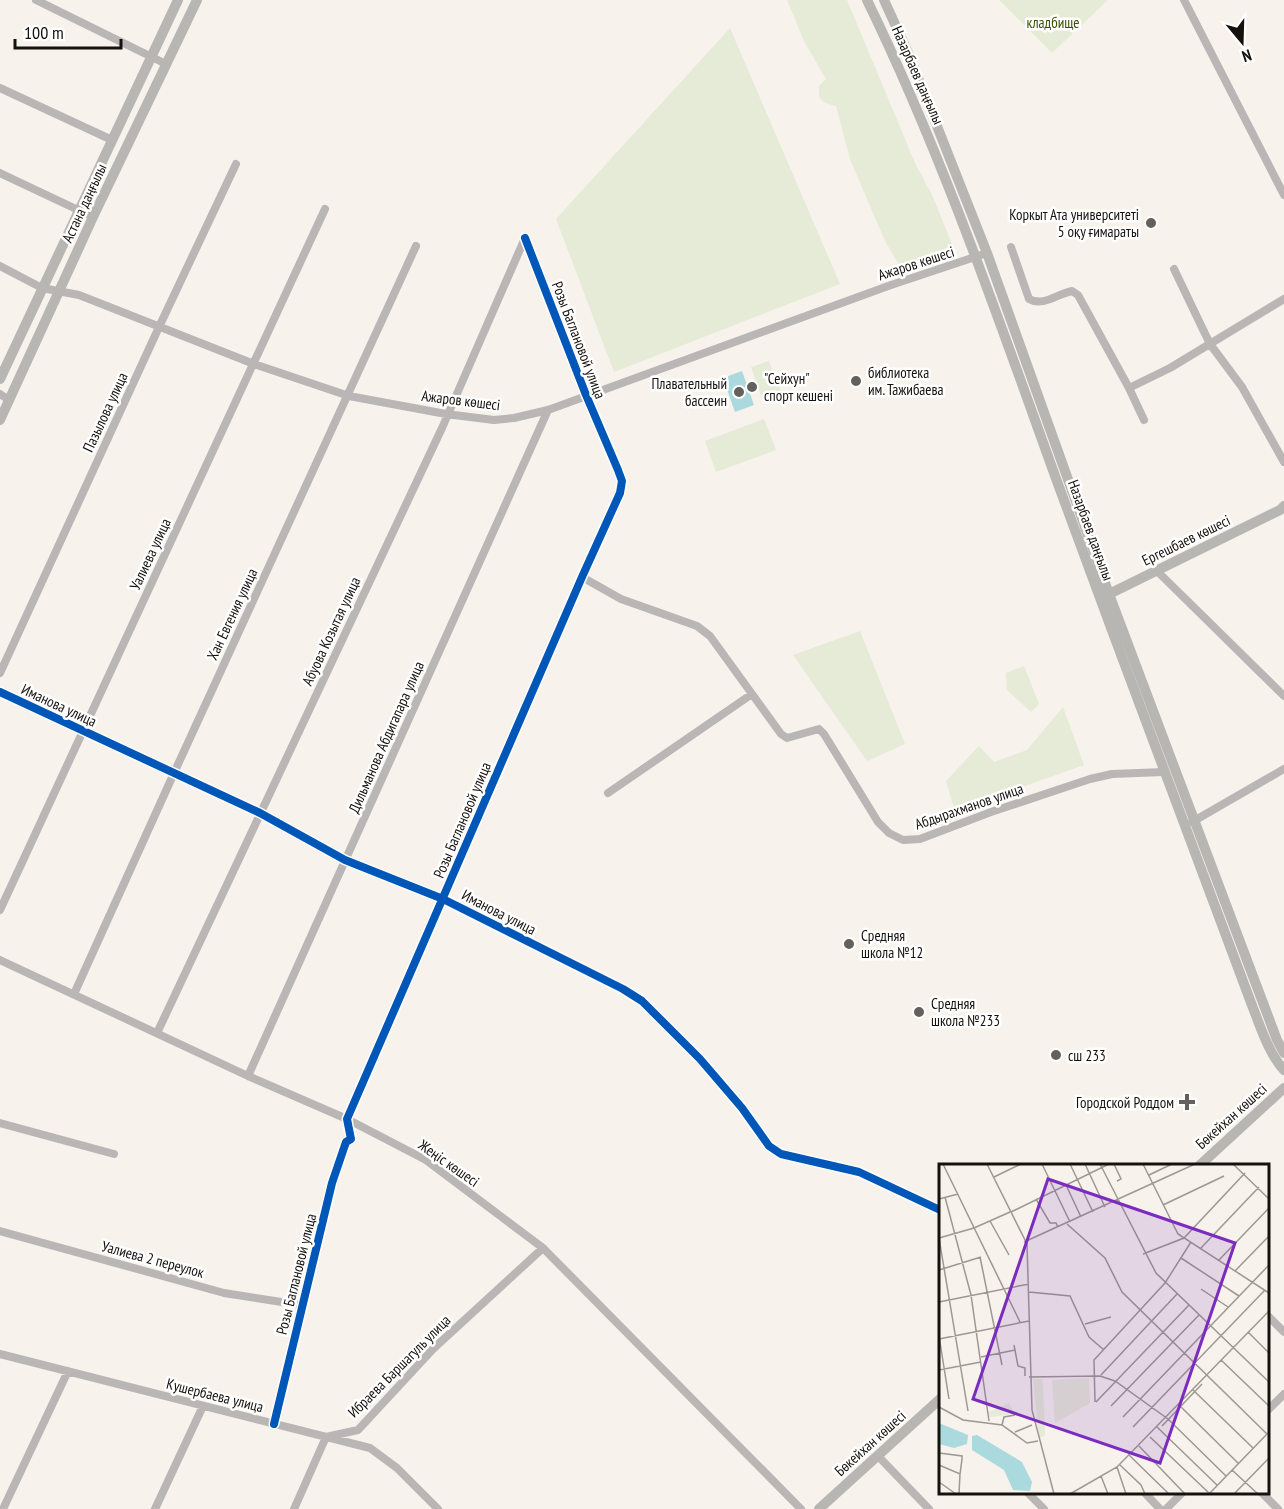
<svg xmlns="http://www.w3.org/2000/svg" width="1284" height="1509" font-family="'PT Sans Narrow',sans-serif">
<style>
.green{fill:#e5ebd6}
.water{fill:#aadadd}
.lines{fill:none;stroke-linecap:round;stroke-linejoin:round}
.street{stroke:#bab6b5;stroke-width:8}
.secondary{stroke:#b8b6b3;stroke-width:10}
.cycleway-casing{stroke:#fff;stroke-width:11}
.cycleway{stroke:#0057b8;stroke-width:8}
.poi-dot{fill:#64605c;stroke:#fff;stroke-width:2}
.labels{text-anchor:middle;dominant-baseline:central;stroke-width:5;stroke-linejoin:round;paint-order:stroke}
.park-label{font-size:15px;fill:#3a5102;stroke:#fff}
.street-label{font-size:15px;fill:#15120e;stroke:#fff}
.poi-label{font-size:15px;fill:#15120e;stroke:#fff;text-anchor:start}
.inset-road{fill:none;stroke:#9d9893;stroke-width:1.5}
.view{fill:#7b2cbf;fill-opacity:0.15;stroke:#7b2cbf;stroke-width:3}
.inset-edge{fill:none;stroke:#15120e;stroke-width:3}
</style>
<rect width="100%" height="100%" fill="#f7f2ec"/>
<!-- green -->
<path class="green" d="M787,0H847L915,163L933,197L954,249L901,268L885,241L850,159L836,106L825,103L819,97V86L826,79L804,41Z
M999,0H1108L1052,53Z
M730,28L840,284L614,372L556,219Z
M769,361L782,394L763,401L751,367Z
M764,419L776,450L716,472L705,441Z
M860,631L905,744L867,761L793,655Z
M1024,666L1039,704L1031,712L1007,690L1006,673Z
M1063,707L1084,765L955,811L946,781L979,746L994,762L1027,750Z"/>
<!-- water -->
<path class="water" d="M742,371L754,405L735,412L723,378Z"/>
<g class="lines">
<!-- street -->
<path class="street" d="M36,0L166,64
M1184,0L1284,195
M0,88L112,140
M0,173L93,217
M1011,247L1029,299C1043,307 1057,294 1072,291L1078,295L1129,388L1144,420
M0,266L42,288L79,295L254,364L349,396L446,414L494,420L514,418L548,410L891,285L987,253
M1174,269L1210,344L1242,387L1284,462
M1129,388L1170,368L1284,299
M0,394L9,400
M1157,571L1284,696
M582,577L621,599L697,626L710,636L781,734L787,738L819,729L824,734L878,822L889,833L903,840L920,839L991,812L1090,779L1112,774L1164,772
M0,673L159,327L236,164
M0,692L260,813L345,860L443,899L623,989L642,1001L700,1059L742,1108L769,1146L781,1154L859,1172L940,1210
M608,793L752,694
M1192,822L1284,769
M0,910L325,209
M0,960L248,1076L347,1119L426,1160L543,1248L801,1509
M74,994L174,773L416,246
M157,1033L442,428L525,238
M248,1076L548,410
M0,1123L114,1154
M0,1231L224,1293L301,1305
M1268,1316L1284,1332
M0,1354L370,1448L397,1468L438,1509
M1268,1410L1284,1394
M274,1424L332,1183L346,1142L351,1139L347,1119L582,577L620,493L622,481L618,470L586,395L525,238
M878,1456L929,1509
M1027,1492L1044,1509
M1144,1492L1160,1509
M1261,1492L1278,1509
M3,1509L68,1371
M155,1509L203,1406
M294,1509L326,1437L358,1430L433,1349L543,1248
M1166,1509L1183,1492"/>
<!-- secondary -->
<path class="secondary" d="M867,0C943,156 999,321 1058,484C1122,659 1188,833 1253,1008C1261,1028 1269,1054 1284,1070
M884,0L909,55L987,253L1109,594L1277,1040L1284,1053
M0,379L178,0
M0,420L93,217L197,0
M1105,596L1280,510L1284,506
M1199,1166L1284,1088
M819,1509L940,1399"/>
<!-- cycleway casing -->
<g class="cycleway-casing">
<path id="cycleway" d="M0,692L260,813L345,860L443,899L623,989L642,1001L700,1059L742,1108L769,1146L781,1154L859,1172L940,1210
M274,1424L332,1183L346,1142L351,1139L347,1119L582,577L620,493L622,481L618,470L586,395L525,238"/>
</g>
<!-- cycleway -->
<use href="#cycleway" class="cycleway"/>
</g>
<!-- markers -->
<g class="poi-dot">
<circle cx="1151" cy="223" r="6"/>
<circle cx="856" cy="381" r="6"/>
<circle cx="752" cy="387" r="6"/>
<circle cx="739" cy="392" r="6"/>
<circle cx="849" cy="944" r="6"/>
<circle cx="919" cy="1012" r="6"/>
<circle cx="1056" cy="1055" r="6"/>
<path d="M1184 1093h6v6h6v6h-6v6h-6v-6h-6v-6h6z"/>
</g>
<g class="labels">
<!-- park labels -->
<g class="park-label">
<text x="1053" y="22">кладбище</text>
</g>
<!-- street labels -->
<g class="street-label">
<text transform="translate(918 75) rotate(66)">Назарбаев даңғылы</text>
<text transform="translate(84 203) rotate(-65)">Астана даңғылы</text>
<text transform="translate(916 263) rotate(-18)">Ажаров көшесі</text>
<text transform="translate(579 340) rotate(69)">Розы Баглановой улица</text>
<text transform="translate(461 400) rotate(7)">Ажаров көшесі</text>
<text transform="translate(105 412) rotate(-65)">Пазылова улица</text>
<text transform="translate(1091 530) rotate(70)">Назарбаев даңғылы</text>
<text transform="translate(1186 540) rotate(-26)">Ергешбаев көшесі</text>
<text transform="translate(150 554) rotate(-65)">Уалиева улица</text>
<text transform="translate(232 614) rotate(-65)">Хан Евгения улица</text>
<text transform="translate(331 631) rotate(-65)">Абуова Козытая улица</text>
<text transform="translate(59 705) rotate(25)">Иманова улица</text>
<text transform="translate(386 737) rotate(-66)">Дильманова Абдигапара улица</text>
<text transform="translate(969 806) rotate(-19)">Абдырахманов улица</text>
<text transform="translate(462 820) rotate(-67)">Розы Баглановой улица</text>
<text transform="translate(499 912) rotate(27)">Иманова улица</text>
<text transform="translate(1231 1116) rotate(-42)">Бөкейхан көшесі</text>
<text transform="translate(449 1163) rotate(35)">Жеңіс көшесі</text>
<text transform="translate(153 1259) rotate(15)">Уалиева 2 переулок</text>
<text transform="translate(296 1274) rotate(-76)">Розы Баглановой улица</text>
<text transform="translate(399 1366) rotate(-45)">Ибраева Баршагуль улица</text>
<text transform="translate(215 1395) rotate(14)">Кушербаева улица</text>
<text transform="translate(870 1443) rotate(-42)">Бөкейхан көшесі</text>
</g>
<!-- poi labels -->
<g class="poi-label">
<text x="1139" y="214" text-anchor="end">Коркыт Ата университеті<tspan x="1139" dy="17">5 оқу ғимараты</tspan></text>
<text x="868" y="372">библиотека<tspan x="868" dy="17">им. Тажибаева</tspan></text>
<text x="764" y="378">"Сейхун"<tspan x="764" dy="17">спорт кешені</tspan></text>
<text x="727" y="383" text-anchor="end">Плавательный<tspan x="727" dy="17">бассеин</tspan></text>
<text x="861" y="935">Средняя<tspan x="861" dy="17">школа №12</tspan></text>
<text x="931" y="1003">Средняя<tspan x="931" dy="17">школа №233</tspan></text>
<text x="1068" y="1055">сш 233</text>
<text x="1174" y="1102" text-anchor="end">Городской Роддом</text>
</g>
</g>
<!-- overview -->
<g transform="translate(939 1164)">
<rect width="330" height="330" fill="#f7f2ec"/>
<path d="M150,214L151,239L116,259L113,216ZM94,215H103L104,220L106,271L100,275ZM70,239L76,250L51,253L50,248Z" fill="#e5ebd6"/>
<path d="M0,259L29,271L28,280L15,284L0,280ZM38,271L83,298L93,318L91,327L74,326L65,306L33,286V272Z" fill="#aadadd"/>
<path class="inset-road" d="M4,0L81,158M48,0L88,80L93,246L115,330M103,0L131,58M131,0L154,48M146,0L166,43M161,0L217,109L330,218M175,0L182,15L178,17M204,0L239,70L330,129M294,0L330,35M210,11L233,0M55,13L82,0M127,21L142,53M6,33L32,131L50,257M0,35L19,30M97,35L111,59H117L119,63M224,41L285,12M72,48L170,0M51,57L70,91M128,60L166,94L183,128L328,270M0,74L29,247M0,74L35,64L71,48M85,78L256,0M262,84L320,23M204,90L245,74L306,9M41,93L63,201M242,94L300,132M280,96L330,44M0,106L42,93M296,107L330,72M262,125L289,143M90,128L131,132L150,173L165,186M0,138L90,120M146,160L172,153M309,168L330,189M0,172L10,235M0,175L90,157M75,181L79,202L86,204V212M42,193L76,186M282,196L330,242M0,206L42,198M162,211L238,130M90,213L161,212L176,217L229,255L287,312M254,226L314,284M156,238L155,196L226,119L252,78M157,238L250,141M240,241L299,299M172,242L260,151M0,243L24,256L63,261L88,279L99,277M184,253L330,101M63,261L65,253L76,251M223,262L263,220M194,263L326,126M218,263L278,321M76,268L93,261M211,273L270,329M200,282L246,330M0,289L23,292V295L21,310L0,301M190,291L230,330M181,301L202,321L206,330M178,303L187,330M293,306L319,330M162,312L169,330M0,318L17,330M20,330L21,310M131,330L178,303L330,147M270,330L329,269M295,330L330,294"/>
<path class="view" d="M109,15L296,79L221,299L34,235Z"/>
<rect width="330" height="330" class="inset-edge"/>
</g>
<!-- north arrow -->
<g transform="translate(1242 42) rotate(161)" stroke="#ffffff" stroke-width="4.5" paint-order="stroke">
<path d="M0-4.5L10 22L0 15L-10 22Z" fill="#15120e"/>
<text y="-9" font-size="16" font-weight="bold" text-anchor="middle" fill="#15120e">N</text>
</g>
<!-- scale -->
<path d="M15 39v9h106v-9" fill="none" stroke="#15120e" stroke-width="3"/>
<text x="24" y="39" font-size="18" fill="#15120e" stroke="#ffffff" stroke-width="4.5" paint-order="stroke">100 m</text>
</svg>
